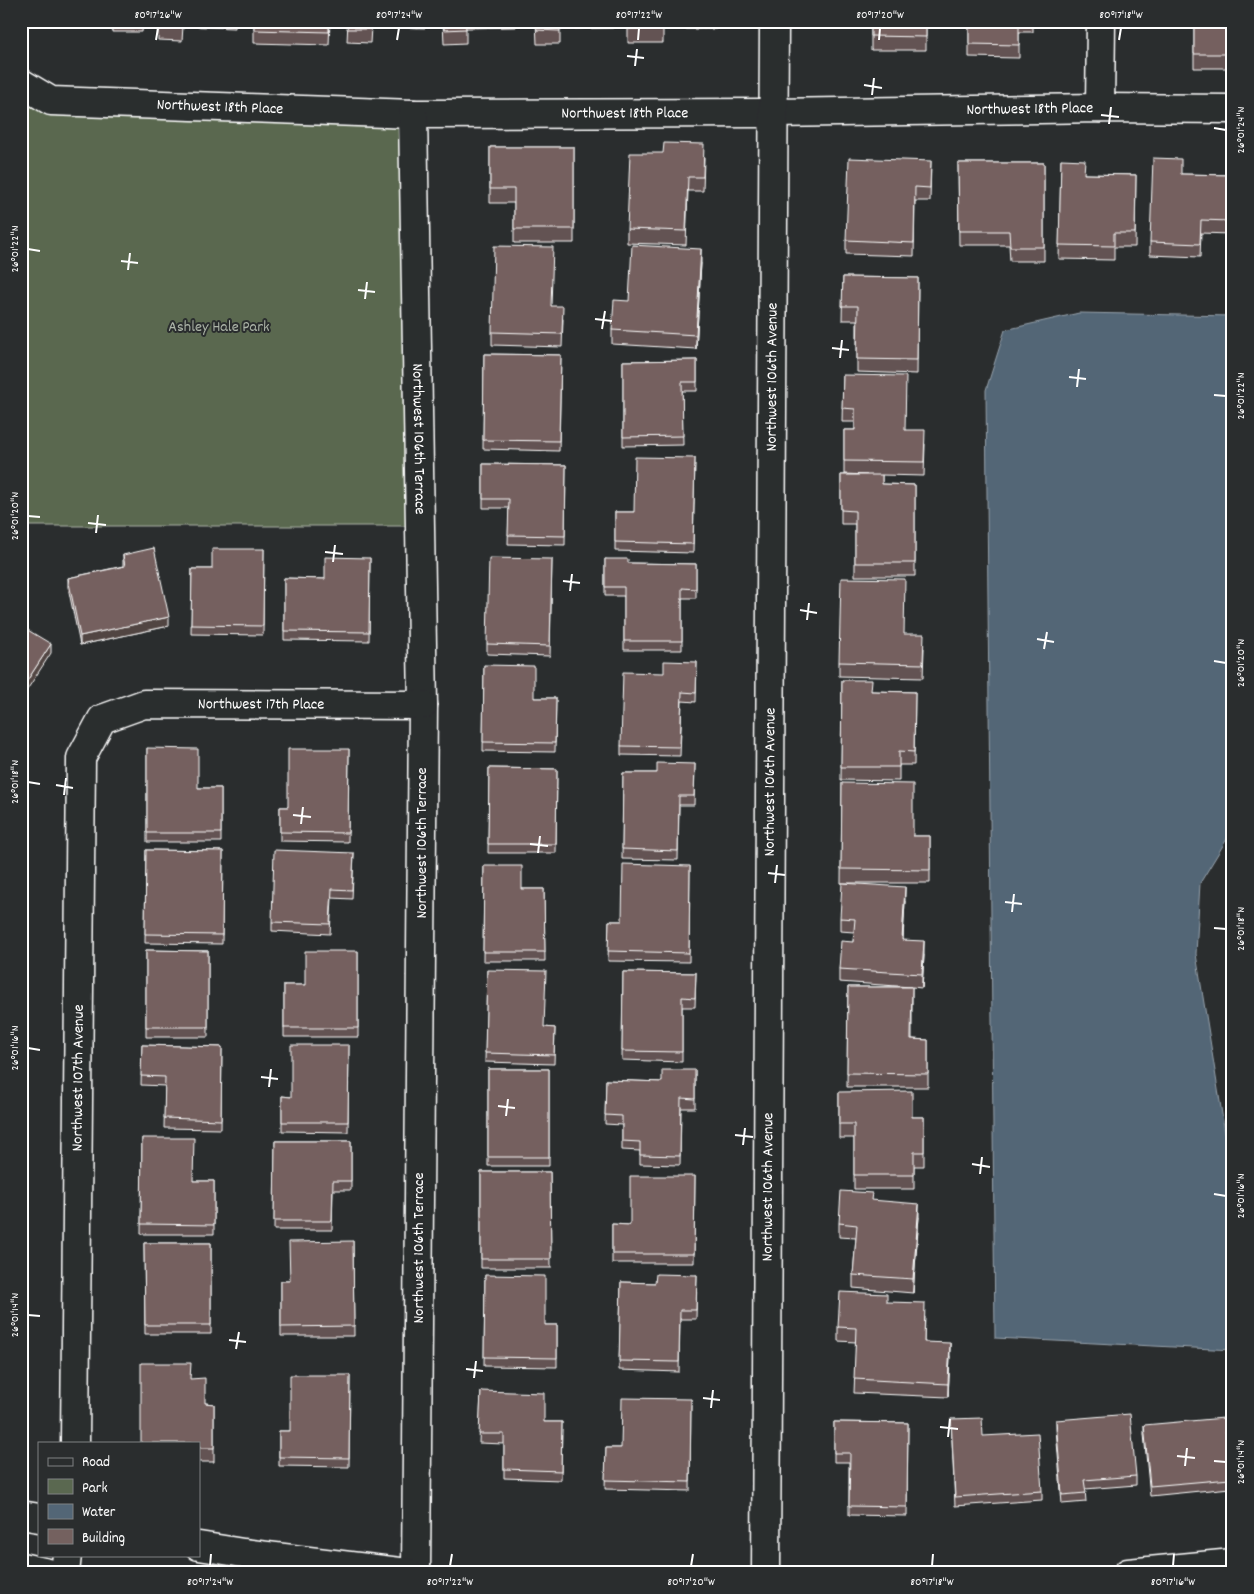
<svg xmlns="http://www.w3.org/2000/svg" width="1254" height="1594" font-family="Dekko,sans-serif">
<style>
.green{fill:#5a6850;stroke:#acb4a8}
.water{fill:#536676;stroke:#98a3ad}
.lines{fill:none;stroke-linecap:round;stroke-linejoin:round}
.minor-casing{stroke:#fff;stroke-width:31}
.minor{stroke:#2a2d2e;stroke-width:28}
.wall{fill:#645352;stroke:#fff}
.shaded-wall{fill:#514442;stroke:#fff}
.building{fill:#74615f;stroke:#fff}
.ticks{fill:none;stroke:#fff;stroke-width:2}
.labels{text-anchor:middle;dominant-baseline:central;stroke-width:4;stroke-linejoin:round;paint-order:stroke}
.street-label{font-size:16px;fill:#fff;stroke:#2a2d2e}
.park-label{font-size:16px;fill:#acb4a8;stroke:#2a2d2e}
.neatline{fill:none;stroke:#fff;stroke-width:2}
.ticks-label{font-size:12px;text-anchor:middle;fill:#fff}
</style>
<rect width="100%" height="100%" fill="#2a2d2e"/>
<filter id="ink" filterUnits="userSpaceOnUse"><feTurbulence type="fractalNoise" baseFrequency=".02" numOctaves="2"/><feDisplacementMap in="SourceGraphic" scale="10" xChannelSelector="R" yChannelSelector="G"/><feConvolveMatrix kernelMatrix="1 2 1 2 8 2 1 2 1" color-interpolation-filters="sRGB"/></filter>
<g filter="url(#ink)">
<!-- green -->
<path class="green" d="M21,83L51,101L413,114L420,526H21Z"/>
<!-- water -->
<path class="water" d="M1079,313L1233,316V829L1200,883L1196,954L1233,1182V1350L995,1338L986,390L1005,330Z"/>
<g class="lines">
<!-- minor casing -->
<g class="minor-casing">
<g id="minor">
<path id="s1" d="M21,83L51,101L413,114L773,113L1100,108L1233,109"/>
<path d="M1100,108L1101,21"/>
<path id="s2" d="M413,114L423,705L416,1573"/>
<path id="s3" d="M75,1443L81,758L102,719L144,704L423,705"/>
<path d="M21,1515L39,1518"/>
<path d="M199,1546L243,1553L408,1573"/>
<path d="M21,1567L48,1573"/>
<path d="M65,1573L67,1555"/>
<path id="s4" d="M766,1573L774,21"/>
<path d="M1128,1573L1233,1563"/>
</g>
</g>
<!-- minor -->
<use href="#minor" class="minor"/>
</g>
<!-- wall -->
<path class="wall" d="M91,21H143L142,32H112V22Z
M158,21H235V28L183,26L182,41L158,40Z
M254,21H330L329,45L254,43Z
M348,21H425V28L371,27L370,43L347,42Z
M443,21H516V27L466,28V43L444,44Z
M536,21H613V28L560,29V44H537Z
M628,21H716V29H663V43H628Z
M871,21H926V50H871Z
M969,21H1033V32H1019V58L969,57Z
M1194,21H1233V44H1227V68H1194Z
M490,147H574V243H514V203H490Z
M704,158L703,191H688L686,245L627,243V229Z
M1061,159L1085,174L1136,175L1135,247H1114V260L1059,259Z
M931,161L930,201H915L914,256L846,254V240Z
M958,163H1044V261H1010L1009,245H959Z
M1181,174L1232,175L1230,234L1201,233L1200,257L1150,255V242Z
M701,263L696,349L612,344V330L629,301Z
M843,277L918,278L917,374L857,372V320H842Z
M552,306L563,319L562,347L492,345V332Z
M484,354L561,355L559,451L483,449Z
M697,360V391H682L683,445L623,446V361Z
M843,375L905,430L925,444L924,476L882,475V484L915,485V576H855V524H841V475H867L844,474V430H855V422H842Z
M695,458L693,553L615,551V512H634Z
M483,464L566,465L565,545L508,544L509,508H483Z
M264,549L263,635L191,634L192,569H212Z
M123,555L169,626L80,645L68,587V578L123,566Z
M370,558L369,641L284,640V578L325,579Z
M552,559L550,656L487,654V644Z
M605,559L628,563L696,564V598H682V650H624V596H605Z
M904,634L924,648L923,678L839,676V662Z
M697,662L696,702L682,701L680,756L621,755V746L664,673Z
M484,665L534,698H556L555,752L483,751Z
M842,680L871,691L915,692L914,765H899V781L841,780Z
M147,748L198,788H221V842H147Z
M349,749L348,842L280,841V807H288Z
M695,764L694,805H679L678,860L622,859L623,773H657Z
M489,768L557,769L556,853H488Z
M842,783L913,836H930V883H841Z
M146,850L223,851L222,944L145,943Z
M354,853L352,899L332,898L330,934L272,931V922Z
M484,866L522,889H544L545,961H483Z
M690,866L689,962L608,961L609,921H622Z
M905,901L903,940L924,955L922,988L912,987V1039L928,1040V1087H847L848,987H911L839,982V969L853,942L854,932L840,931V918Z
M146,950L208,951V1037H146Z
M358,951V1037H284V985H305Z
M487,970L544,1027L555,1028L554,1064L485,1062Z
M623,972L696,973L695,1007H682V1062L622,1060Z
M142,1045L222,1047L221,1129L164,1128L165,1086L141,1085Z
M349,1045L348,1132L282,1131V1096L291,1097Z
M488,1069H549V1166H488Z
M695,1070V1108H681L680,1165L640,1164V1151L622,1150V1125L605,1124L606,1080L662,1082Z
M839,1092L912,1117H924V1166H914V1189H854V1138H839Z
M142,1138L193,1181H214V1234H141Z
M275,1141H351V1190H333L332,1230H274Z
M481,1172H550L551,1268H481Z
M695,1176L694,1263H612V1224L630,1225Z
M872,1200L919,1217L913,1293L853,1288V1275L856,1238L839,1237V1223Z
M353,1241L354,1336H281V1281H289Z
M144,1243H211V1334H145Z
M485,1275L545,1325H557V1367L484,1366Z
M697,1275L696,1319H680L679,1372L619,1370L621,1282L655,1283Z
M887,1302L925,1317L924,1342L950,1356L948,1397L854,1393L856,1342L838,1341V1327Z
M350,1375L349,1467L279,1466V1431H290Z
M191,1379L205,1403L214,1404V1462H199V1443Z
M481,1391L544,1422H562L561,1480L504,1478V1444L479,1443Z
M691,1399L690,1491L605,1489L606,1448H621Z
M951,1419L983,1436L1042,1491V1500L955,1506Z
M1056,1420L1136,1476V1485L1085,1489L1086,1502L1062,1504L1056,1429Z
M834,1422L908,1423L907,1516L849,1515V1462H834Z
M1144,1425L1230,1479V1488L1150,1496L1144,1434Z"/>
<!-- shaded-wall -->
<path class="shaded-wall" d="M701,249V263L696,349V335Z
M169,617V626L80,645V636Z
M51,644V653L21,699V690Z
M905,887V901L902,953V940Z
M924,941V955L922,988V974Z
M919,1204V1217L913,1293V1279Z
M950,1343V1356L948,1397V1384Z"/>
<!-- building -->
<path class="building" d="M158,21H182V27H158Z
M254,21H329V32L254,30Z
M348,21H370V29H347Z
M444,21H465L466,29L444,30Z
M536,21H560V31L537,30Z
M628,21H663V29H628Z
M871,21H926V37L871,36Z
M969,21H1019V45L969,44Z
M1194,21H1233V30H1227V54H1194Z
M664,143L704,144L703,177H688L686,231L627,229L630,153H663Z
M490,147H574V229H514V189H490Z
M849,158L931,161L930,188L915,187L914,243L846,240Z
M1153,158L1181,159V174L1232,175L1230,221L1201,220L1200,244L1150,242Z
M1061,159L1085,160L1084,174L1136,175L1135,233H1114V246L1059,245Z
M958,163H1044V247H1010L1009,231H959Z
M632,245L701,249L696,335L612,330L614,300L629,301Z
M494,246L553,247L551,306H563L562,334L492,332Z
M843,277L918,278L917,360L857,359L858,306H842Z
M484,354L561,355L559,441L483,440Z
M697,360V382H682L683,436L623,437V361Z
M843,375L906,376L905,430H925L924,462L844,461V430H855V409L842,408Z
M635,457L695,458L693,544L615,542V512H634Z
M483,464L566,465L565,536L508,535L509,499H483Z
M841,475H882V484L915,485V563H855V511L841,510Z
M154,548L169,617L80,636L68,578L125,566L123,555Z
M212,549H264L263,626L191,625L192,569H212Z
M325,557L370,558L369,632L284,631V578L325,579Z
M489,558L552,559L550,646L487,644Z
M605,559H628V563L696,564V589L682,588V641H624V587H605Z
M841,578L905,579L904,634H924L923,664L839,662Z
M21,626L51,644L21,690Z
M664,661L697,662L696,693L682,692L680,747L621,746L623,672L664,673Z
M484,665L534,666V698H556L555,743L483,742Z
M842,680H872L871,691L915,692L914,752L899,751V767H841Z
M147,748L198,749V788H221V833H147Z
M288,749H349L348,833L280,832V807H288Z
M657,763L695,764L694,796H679L678,851L622,849L623,773H657Z
M489,768L557,769L556,844H488Z
M842,783L913,784V836H930V870L841,869Z
M146,850L223,851L222,935L145,934Z
M274,850L354,853L352,890L332,889L330,924L272,922Z
M623,864L690,866L689,953L608,951L609,921H622Z
M484,866H522V889H544L545,952H483Z
M842,883L905,887L902,940L924,941L922,974L839,969L841,941L853,942L855,919L840,918Z
M146,950L208,951V1027H146Z
M305,951H358V1028H284V985H305Z
M487,970L546,971L544,1027L555,1028L554,1055L485,1053Z
M623,972L696,973L695,998L682,997V1052L622,1051Z
M848,987H912L911,1039L928,1040V1074L847,1073Z
M142,1045L222,1047L221,1120L164,1118L165,1077L141,1076Z
M291,1045H349L348,1122H282V1096L291,1097Z
M488,1069H549V1157H488Z
M662,1070H695V1099L681,1098L680,1156L640,1155V1142L622,1141V1116L605,1115L606,1080L662,1082Z
M912,1091V1117H924V1152H914V1175H854V1124H839V1092Z
M142,1138H194L193,1181H214V1225L141,1224Z
M275,1141H351V1181H333L332,1221H274Z
M481,1172H550L551,1259H481Z
M630,1176H695L694,1254H612V1224L630,1225Z
M841,1191L872,1193L871,1200L919,1204L913,1279L853,1275L857,1225L839,1223Z
M353,1241L354,1326L281,1327V1281H290L289,1242Z
M144,1243H211V1325H145Z
M656,1274L697,1275L696,1310H680L679,1362L619,1361L621,1282L655,1283Z
M485,1275L545,1276V1325H557V1358L484,1357Z
M840,1292L887,1294V1302L925,1303L924,1342L950,1343L948,1384L854,1379L856,1328L838,1327Z
M141,1363H191L190,1379L205,1378V1403L214,1404V1448H199V1443H141Z
M290,1375H350L349,1458L279,1457V1431H290Z
M481,1391L544,1393V1422H562L561,1471L504,1469V1434H479Z
M622,1398L691,1399L690,1482L605,1480L606,1448H621Z
M1130,1414L1136,1476L1084,1480L1086,1493L1062,1495L1056,1420Z
M982,1418L983,1436L1038,1433L1042,1491L955,1497L951,1419Z
M1224,1418L1230,1479L1150,1486L1144,1425Z
M834,1422L908,1423L907,1507L849,1506L850,1453H834Z"/>
</g>
<!-- ticks -->
<path class="ticks" d="M156,40L158,28M397,40L399,28M638,40L639,28M879,40L880,28M1119,40L1121,28M627,56L644,58M635,66L637,49M864,85L882,88M872,95L874,78M1101,115L1119,117M1109,124L1111,107M1214,128L1226,130M28,249L40,251M121,261L138,263M128,270L130,253M358,290L375,292M365,299L367,282M595,319L612,321M602,329L605,311M832,348L849,350M840,358L842,340M1069,377L1086,379M1077,387L1079,369M1214,395L1226,396M28,516L40,517M88,523L106,525M96,533L98,515M325,552L343,554M333,562L335,545M563,581L580,583M570,591L572,574M800,610L817,613M807,620L809,603M1037,639L1054,642M1044,649L1047,632M1214,661L1226,663M28,782L40,784M56,785L73,788M64,795L66,778M293,815L311,817M301,824L303,807M530,844L548,846M538,853L540,836M768,873L785,875M775,883L777,865M1005,902L1022,904M1012,912L1014,894M1214,928L1226,929M28,1048L40,1050M261,1077L278,1079M269,1087L271,1069M498,1106L515,1108M506,1116L508,1099M735,1135L753,1137M743,1145L745,1128M972,1164L990,1167M980,1174L982,1157M1214,1194L1226,1196M28,1315L40,1316M229,1340L246,1342M236,1349L239,1332M466,1369L483,1371M474,1378L476,1361M703,1398L720,1400M711,1408L713,1390M940,1427L958,1429M948,1437L950,1419M1177,1456L1195,1458M1214,1461L1226,1462M1185,1466L1187,1448M210,1566L211,1554M450,1566L452,1554M691,1566L693,1554M932,1566L933,1554M1173,1566L1174,1554"/>
<g class="labels">
<!-- street labels -->
<g class="street-label">
<text stroke="none"><textPath href="#s1" startOffset="204">Northwest 18th Place</textPath></text>
<text stroke="none"><textPath href="#s1" startOffset="1014">Northwest 18th Place</textPath></text>
<text stroke="none"><textPath href="#s1" startOffset="609">Northwest 18th Place</textPath></text>
<text stroke="none"><textPath href="#s4" startOffset="1196">Northwest 106th Avenue</textPath></text>
<text stroke="none"><textPath href="#s2" startOffset="325">Northwest 106th Terrace</textPath></text>
<text stroke="none"><textPath href="#s3" startOffset="891">Northwest 17th Place</textPath></text>
<text stroke="none"><textPath href="#s4" startOffset="791">Northwest 106th Avenue</textPath></text>
<text transform="translate(422 843) rotate(-90)">Northwest 106th Terrace</text>
<text stroke="none"><textPath href="#s3" startOffset="365">Northwest 107th Avenue</textPath></text>
<text stroke="none"><textPath href="#s4" startOffset="386">Northwest 106th Avenue</textPath></text>
<text transform="translate(419 1248) rotate(-90)">Northwest 106th Terrace</text>
</g>
<!-- park labels -->
<g class="park-label">
<text x="219" y="327">Ashley Hale Park</text>
</g>
</g>
<!-- margin -->
<rect width="1254" height="1594" fill="none" stroke="#2a2d2e" stroke-width="55"/>
<!-- legend -->
<rect x="38" y="1442" width="162" height="115" fill="#2a2d2e" stroke="#7f8182"/>
<rect x="48" y="1458" width="25" height="8" fill="#2a2d2e" stroke="#7f8182"/>
<text x="82" y="1466" font-size="15" fill="#ffffff">Road</text>
<rect x="48" y="1479" width="25" height="15" fill="#5a6850" stroke="#7f8182"/>
<text x="82" y="1492" font-size="15" fill="#ffffff">Park</text>
<rect x="48" y="1504" width="25" height="15" fill="#536676" stroke="#7f8182"/>
<text x="82" y="1516" font-size="15" fill="#ffffff">Water</text>
<rect x="48" y="1529" width="25" height="15" fill="#74615f" stroke="#7f8182"/>
<text x="82" y="1542" font-size="15" fill="#ffffff">Building</text>
<rect x="28" y="28" width="1198" height="1538" class="neatline"/>
<g class="ticks-label">
<text x="158" y="18">80°17'26"W</text>
<text x="399" y="18">80°17'24"W</text>
<text x="639" y="18">80°17'22"W</text>
<text x="880" y="18">80°17'20"W</text>
<text x="1121" y="18">80°17'18"W</text>
<text transform="translate(1240 130) rotate(-90)" y="4">26°01'24"N</text>
<text transform="translate(14 249) rotate(-90)" y="4">26°01'22"N</text>
<text transform="translate(1240 396) rotate(-90)" y="4">26°01'22"N</text>
<text transform="translate(14 516) rotate(-90)" y="4">26°01'20"N</text>
<text transform="translate(1240 663) rotate(-90)" y="4">26°01'20"N</text>
<text transform="translate(14 782) rotate(-90)" y="4">26°01'18"N</text>
<text transform="translate(1240 929) rotate(-90)" y="4">26°01'18"N</text>
<text transform="translate(14 1048) rotate(-90)" y="4">26°01'16"N</text>
<text transform="translate(1240 1196) rotate(-90)" y="4">26°01'16"N</text>
<text transform="translate(14 1315) rotate(-90)" y="4">26°01'14"N</text>
<text transform="translate(1240 1462) rotate(-90)" y="4">26°01'14"N</text>
<text x="210" y="1585">80°17'24"W</text>
<text x="450" y="1585">80°17'22"W</text>
<text x="691" y="1585">80°17'20"W</text>
<text x="932" y="1585">80°17'18"W</text>
<text x="1173" y="1585">80°17'16"W</text>
</g>
</svg>
